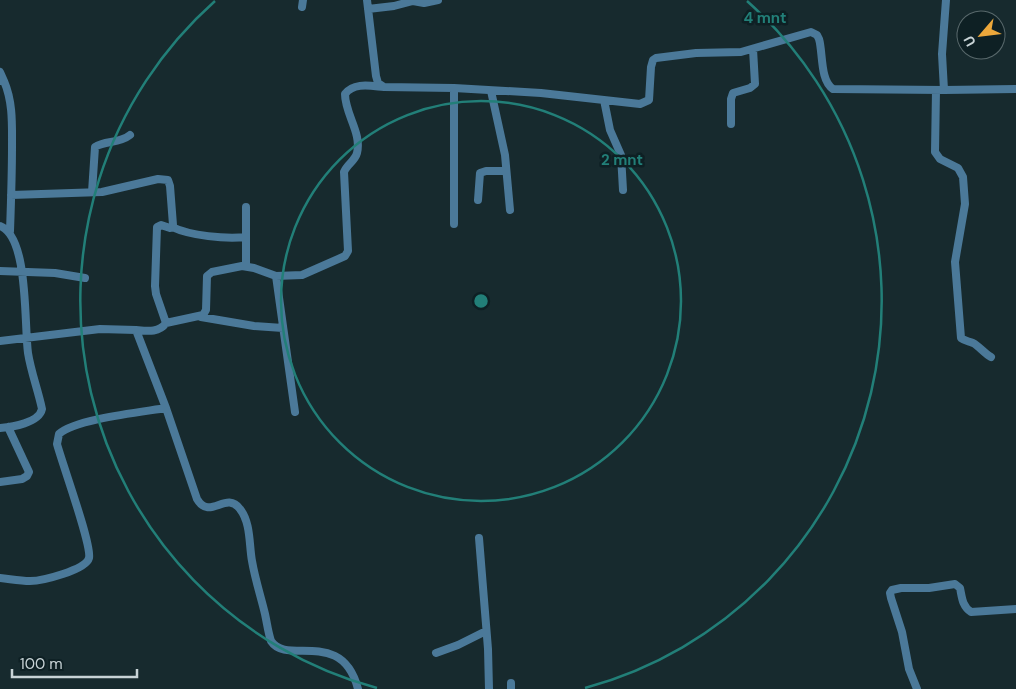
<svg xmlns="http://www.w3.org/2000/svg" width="1016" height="689" font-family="'DM Sans',sans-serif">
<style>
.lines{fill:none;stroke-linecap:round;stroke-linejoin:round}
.street{stroke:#4b7999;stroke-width:8}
.ring{fill:none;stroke:#227f78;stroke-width:2.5}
.centre{fill:#227f78;stroke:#0e2024;stroke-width:2.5}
.ring-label{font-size:15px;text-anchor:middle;font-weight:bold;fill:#227f78;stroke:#0e2024;stroke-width:5;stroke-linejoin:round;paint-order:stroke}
</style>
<rect width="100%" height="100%" fill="#172a2e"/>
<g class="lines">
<!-- street -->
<path class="street" d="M367,0L376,76L378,83L384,87L454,88L541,93L640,104L649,100L651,67L653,60L656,58L696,53L741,52L811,32L817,35L819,39C823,52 820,81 833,89L944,90L1016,89
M302,7L303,0
M368,9L394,6L413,1L424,3L438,0
M0,72L4,81
M0,81H4C13,102 12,124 12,146C12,175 11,203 10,231
M936,90L935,152L940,159L958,168L963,177L965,204L955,262L961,338C965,341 968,341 973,343C979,346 984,353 991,357
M944,90L942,54L946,0
M491,91L505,155L510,210
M604,100L610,130L621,155L623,190
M731,124V99L733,93L750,88L755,84L753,49
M92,192L95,147C105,140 119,144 130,135
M11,195L102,192L158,179L168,180L170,186L173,225L170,228L161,225L157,227L155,286L156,294L166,323C159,333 147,331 136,330
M478,200L480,173L486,171H506
M454,224V88
M0,226C29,237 24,324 28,353C31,372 38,390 42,409C39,423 12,427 0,428
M172,227C191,236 225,239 246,237V207
M246,237V266
M0,271L55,273L85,278
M276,276L295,412
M201,317L254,326L283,328
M166,323L203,315L206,310L207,276L212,272L242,266L254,268L276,276L302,275L345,256L348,251L344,172C347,164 355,161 357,153C362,133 345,114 345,94C354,82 371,86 384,87
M0,341L100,329L136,330L166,408L197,499C210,521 226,490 240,509C251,523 249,545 252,561C255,579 261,597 265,614C267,623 268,632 271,641C287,666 342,627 358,689
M0,482L22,479L27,476L29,472L8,427
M479,538L488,649L489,689
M0,578C10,579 20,581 30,581C42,581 86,570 89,558C92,545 62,463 57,444L59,434C75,419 142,412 166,408
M436,653L458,645L486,631
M511,689V683
M917,689L909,669L902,632L891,598L890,593L892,590L901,588H929L955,584L960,588C962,597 962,606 971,612L1016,609"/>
</g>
<!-- distance rings -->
<g class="ring">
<circle cx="481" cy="301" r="200"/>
<path d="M377 688A401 401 0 0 1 215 1M747 1A401 401 0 0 1 585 688"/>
</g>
<circle cx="481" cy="301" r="8" class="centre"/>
<g class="ring-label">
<text x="765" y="23">4 mnt</text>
<text x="622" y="165">2 mnt</text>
</g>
<!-- north arrow -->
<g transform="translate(981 35) rotate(242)"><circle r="24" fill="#0e2024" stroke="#58686b"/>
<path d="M0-4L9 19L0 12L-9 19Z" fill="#eda83b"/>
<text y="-8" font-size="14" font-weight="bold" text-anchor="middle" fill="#c8d3d6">U</text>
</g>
<!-- scale -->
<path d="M12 669v8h125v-8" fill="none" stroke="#c8d3d6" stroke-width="2.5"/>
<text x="20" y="669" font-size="15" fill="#c8d3d6" stroke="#0e2024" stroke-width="4" paint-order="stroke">100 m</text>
</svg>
